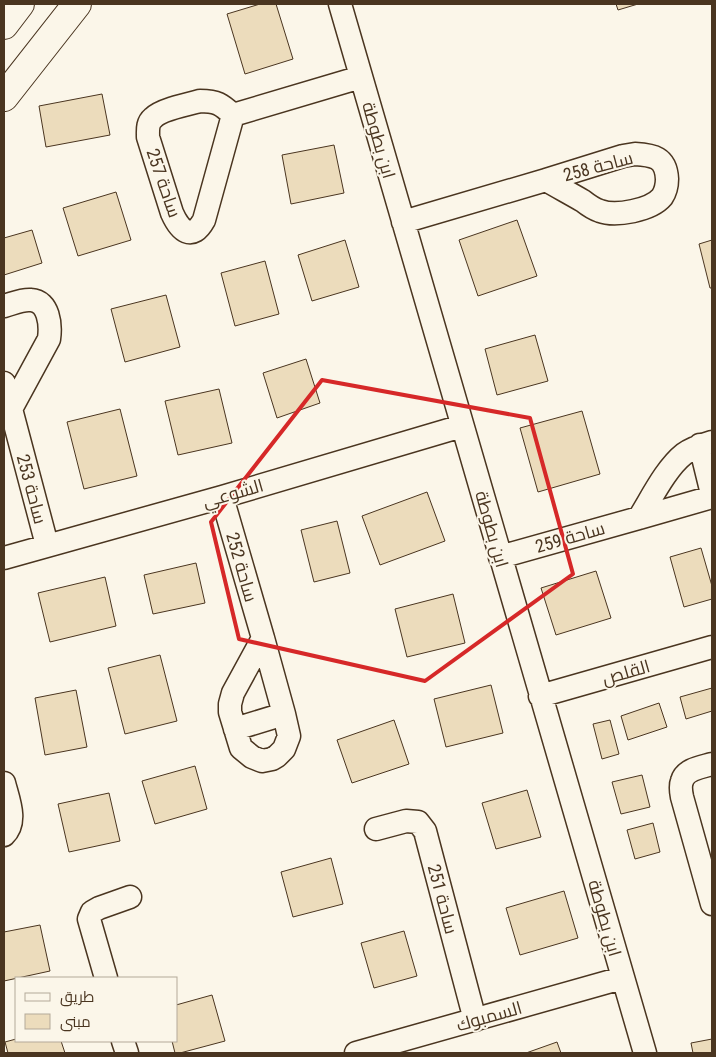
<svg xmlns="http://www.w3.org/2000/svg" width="716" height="1057" font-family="'Roboto Condensed',Cairo,sans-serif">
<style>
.building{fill:#ecdcbc;stroke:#4a3520}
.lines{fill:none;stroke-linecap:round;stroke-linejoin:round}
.minor-casing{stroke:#4a3520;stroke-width:25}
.highway-casing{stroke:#4a3520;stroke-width:30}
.minor{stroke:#fbf6e9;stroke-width:22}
.highway{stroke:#fbf6e9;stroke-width:28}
.marked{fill:none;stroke:#d62828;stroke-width:4;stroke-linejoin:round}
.labels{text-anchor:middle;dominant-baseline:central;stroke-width:4;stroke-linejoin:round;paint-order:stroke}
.street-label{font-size:18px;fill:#4a3520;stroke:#fbf6e9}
</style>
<rect width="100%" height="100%" fill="#fbf6e9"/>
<!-- building -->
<path class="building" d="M260,4H276L293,59L245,74L227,14Z
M616,4H638L618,10Z
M102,94L110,135L46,147L39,106Z
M334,145L344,193L291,204L282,155Z
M116,192L131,240L78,256L63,208Z
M517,220L537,276L478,296L459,240Z
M32,230L42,263L4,275V238Z
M345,240L359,287L312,301L298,255Z
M712,240V288H710L699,244Z
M265,261L279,314L235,326L221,273Z
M166,295L180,347L125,362L111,309Z
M535,335L548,381L497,395L485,349Z
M306,359L320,403L277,418L263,373Z
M219,389L232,443L178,455L165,401Z
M120,409L137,476L84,489L67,422Z
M582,411L600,474L538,492L520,428Z
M427,492L445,541L380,565L362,516Z
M337,521L350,573L314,582L301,530Z
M701,548L712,586V599L684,607L670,557Z
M196,563L205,603L153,614L144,575Z
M596,571L611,618L556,635L541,588Z
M105,577L116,626L50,642L38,593Z
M453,594L465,643L407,657L395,609Z
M160,655L177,721L125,734L108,668Z
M491,685L503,733L446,747L434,699Z
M712,688V711L686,719L680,697Z
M76,690L87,747L45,755L35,698Z
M659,703L667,727L628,740L621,716Z
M394,720L409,764L352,783L337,740Z
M610,720L619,754L602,759L593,724Z
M195,766L207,809L155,824L142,781Z
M642,775L650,807L621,814L612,782Z
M527,790L541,837L496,849L482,803Z
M109,793L120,841L69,852L58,804Z
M653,823L660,852L635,859L627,830Z
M331,858L343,904L293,917L281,872Z
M564,891L578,938L520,955L506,908Z
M40,925L50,971L4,981V932Z
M404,931L417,976L374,988L361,943Z
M212,995L225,1041L180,1053H175L172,1041H176V1005Z
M16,1039V1041H61L65,1053H8L5,1042Z
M712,1039V1053H693L691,1043Z
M557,1042L561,1053H526Z"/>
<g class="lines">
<!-- minor casing -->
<g class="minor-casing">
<path id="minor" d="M340,4L645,1053
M200,101C217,101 221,104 233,115L204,220C192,242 180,231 172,213L148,137C148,130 147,123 153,118C160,110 188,104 200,101Z
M233,115L361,77
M635,154C653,155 666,157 667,179C667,185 666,191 662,197C651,210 616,217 600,211C594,209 588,205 583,201C571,194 558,187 546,180L623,156Z
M403,222L546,180
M4,306C12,304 22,299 31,300C49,301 51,325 49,339L11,409L4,383
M11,409L47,545
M712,442C702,445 692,448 684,454C666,468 651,499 639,518L712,497
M700,445L712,494
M222,497L263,638
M500,557L639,518
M4,558L222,497L462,426
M263,638L284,714L289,736L284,749L277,756L272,759L262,761L252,757L241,748L230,712V704L233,693Z
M540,696L712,647
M235,729L284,714
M712,764C702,767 685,769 682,781C680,786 681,792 682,797L712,904
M4,783C8,799 18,822 4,835
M376,829L406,821L418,822L425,831L475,1020
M106,978L89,919L92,912L99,908L130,897
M123,1041L127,1053
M356,1053L622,978"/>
</g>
<!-- highway casing -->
<g class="highway-casing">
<path id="highway" d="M4,25L20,4
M4,97L77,4"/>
</g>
<!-- minor -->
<use href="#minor" class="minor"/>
<!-- highway -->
<use href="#highway" class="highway"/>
</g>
<!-- marked area -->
<path class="marked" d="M322,380L530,418L573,574L425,681L239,639L211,522Z"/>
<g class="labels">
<!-- street labels -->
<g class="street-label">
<text transform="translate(379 140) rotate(74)">ابن بطوطة</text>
<text transform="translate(598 166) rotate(-15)">ساحة 258</text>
<text transform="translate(164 183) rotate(71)">ساحة 257</text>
<text transform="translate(32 489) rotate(75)">ساحة 253</text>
<text transform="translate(233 493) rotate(-16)">الشوعي</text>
<text transform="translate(492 529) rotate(74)">ابن بطوطة</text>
<text transform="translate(570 537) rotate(-16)">ساحة 259</text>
<text transform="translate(242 567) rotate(74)">ساحة 252</text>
<text transform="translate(626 672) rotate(-16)">القلص</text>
<text transform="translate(443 899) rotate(75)">ساحة 251</text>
<text transform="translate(605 918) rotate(74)">ابن بطوطة</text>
<text transform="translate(489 1016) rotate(-16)">السمبوك</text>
</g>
</g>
<!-- border -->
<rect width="716" height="1057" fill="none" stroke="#4a3520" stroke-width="10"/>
<!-- legend -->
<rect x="15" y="977" width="162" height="65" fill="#fbf6e9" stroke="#b4a999"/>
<rect x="25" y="993" width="25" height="8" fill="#fbf6e9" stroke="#b4a999"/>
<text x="60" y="1002" font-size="15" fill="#4a3520">طريق</text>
<rect x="25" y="1014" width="25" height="15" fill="#ecdcbc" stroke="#b4a999"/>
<text x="60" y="1027" font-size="15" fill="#4a3520">مبنى</text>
</svg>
